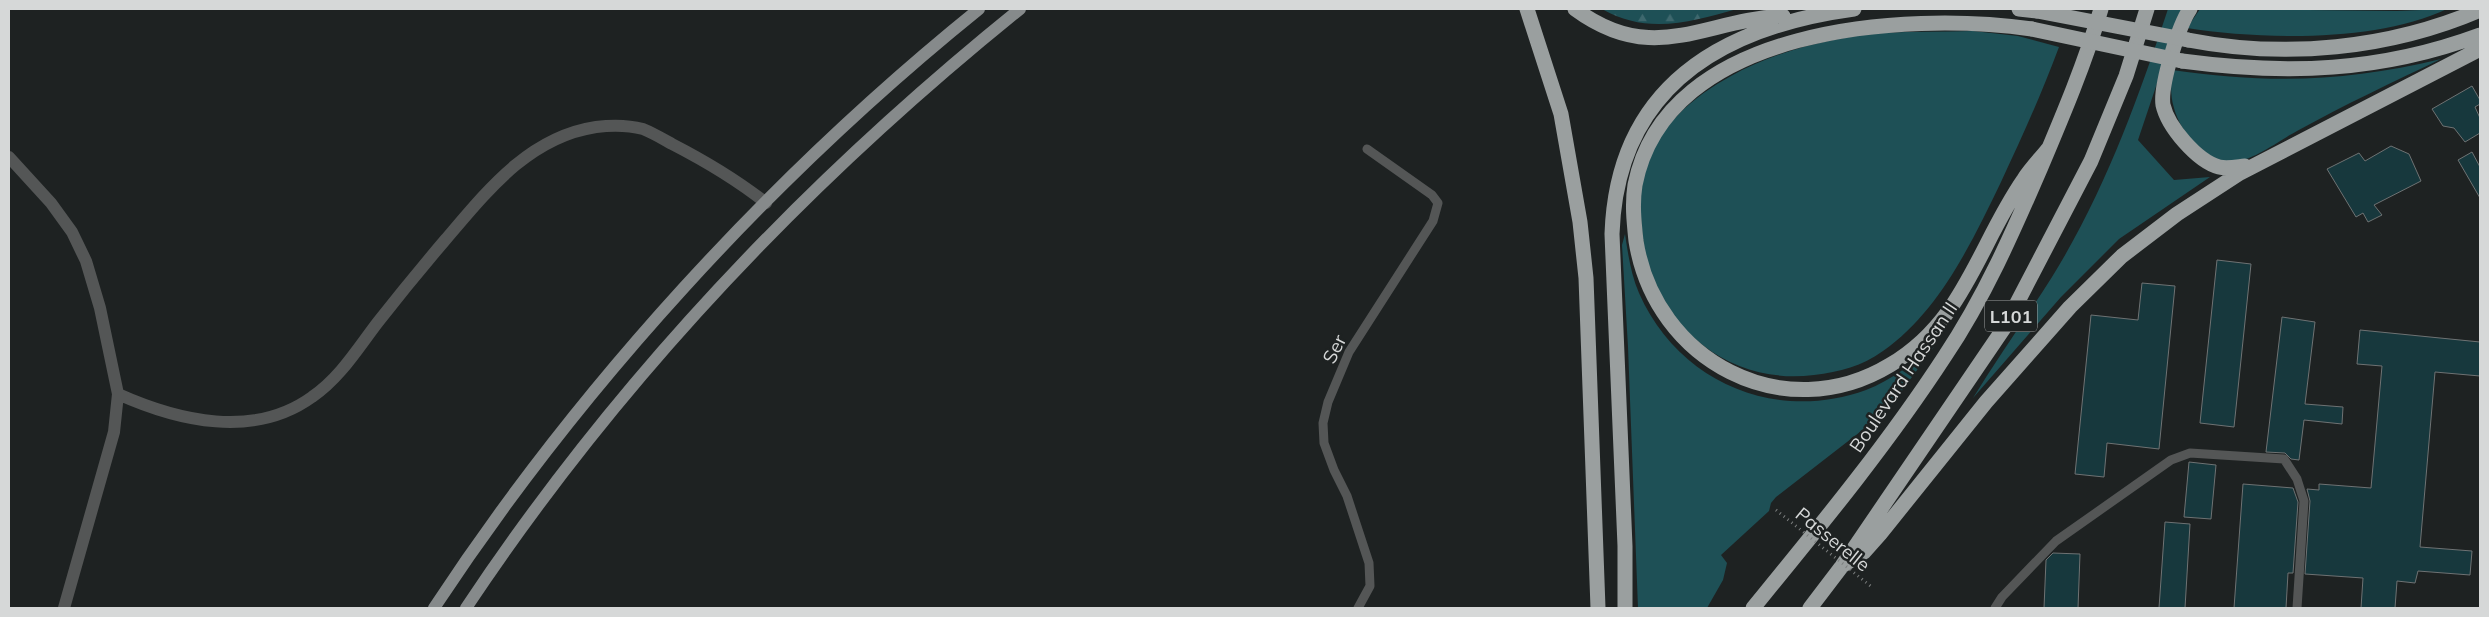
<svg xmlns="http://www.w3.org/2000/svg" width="2489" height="617" font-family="Mulish,sans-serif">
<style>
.green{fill:#1e5056}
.forest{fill:url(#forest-firs)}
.building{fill:#17383d;stroke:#6e7273}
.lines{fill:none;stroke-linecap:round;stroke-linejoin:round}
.lane{stroke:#545656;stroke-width:9}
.street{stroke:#545656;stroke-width:12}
.primary{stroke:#868a8b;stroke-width:12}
.highway{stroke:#9a9f9f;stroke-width:15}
.path-bridge{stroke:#7c7f7f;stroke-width:3;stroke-dasharray:1 4;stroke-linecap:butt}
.highway-bridge{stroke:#9a9f9f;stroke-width:15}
.labels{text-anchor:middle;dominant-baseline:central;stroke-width:5;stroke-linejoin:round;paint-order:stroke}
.shield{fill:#1e2222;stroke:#9fa1a1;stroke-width:1}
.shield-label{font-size:18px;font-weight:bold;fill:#d6d8d8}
.street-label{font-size:19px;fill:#d6d8d8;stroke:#1e2222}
</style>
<defs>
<pattern id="forest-firs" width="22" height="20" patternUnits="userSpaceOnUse" patternTransform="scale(1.25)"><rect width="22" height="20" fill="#1e5056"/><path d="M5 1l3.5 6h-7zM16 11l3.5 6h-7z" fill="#3e686e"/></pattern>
</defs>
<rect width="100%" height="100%" fill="#1e2222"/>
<!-- green -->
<path class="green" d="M2168,9H2182L2138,140L2174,180L2210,177L2119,239L2061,297L1973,398C1998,357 2026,318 2052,277C2104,193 2137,102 2168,9Z
M2200,9L2397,11L2447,9C2378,42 2263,40 2187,28Z
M1973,31L2018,36L2059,47C2042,93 2022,137 2001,182C1972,242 1939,312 1883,351C1862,366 1840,372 1814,375C1742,384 1682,344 1651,280C1645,265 1644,246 1642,230C1640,208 1639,190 1645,169C1657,127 1694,96 1731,76C1775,51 1833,37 1883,33C1913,31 1943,32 1973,31Z
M2441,59C2393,82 2344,105 2297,131C2280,140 2251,162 2232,162C2206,163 2180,132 2174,108C2170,96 2171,83 2172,70C2269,84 2346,82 2441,59Z
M1625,234C1628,254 1631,275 1639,293C1678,382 1775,423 1866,390C1892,380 1912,363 1934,347L1887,411L1776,497L1771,503L1769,511L1721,555L1727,563L1723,580L1707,608H1638L1628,347L1622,245Z"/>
<!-- forest -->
<path class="forest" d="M1602,9H1737C1691,22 1647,35 1602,9Z"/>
<!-- building -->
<path class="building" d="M2472,86L2480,100V104L2475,107L2480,118V133L2465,142L2454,128L2443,126L2432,109Z
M2391,146L2409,154L2421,181L2374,205L2382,215L2368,222L2363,213L2356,217L2327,169L2359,153L2365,161Z
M2472,152L2480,167V198L2458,160Z
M2217,260L2251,264L2234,427L2200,423Z
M2142,283L2175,286L2159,449L2107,443L2104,477L2075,474L2091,315L2138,320Z
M2282,317L2315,322L2305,404L2343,407L2342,424L2304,420L2299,460L2291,459L2285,453L2266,452Z
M2360,330L2480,342V376L2435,372L2420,547L2472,551L2470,575L2418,571L2415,583L2397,581L2395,608H2361L2363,578L2305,574L2310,501L2307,489L2319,490V484L2371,488L2382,366L2357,364Z
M2189,462L2216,465L2211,519L2184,517Z
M2243,484L2293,488L2298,502L2293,573H2288L2286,608H2234Z
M2165,522L2190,524L2185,608H2159Z
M2053,553L2080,554L2078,608H2044L2046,560Z"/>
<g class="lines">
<!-- lane -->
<path class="lane" d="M1358,608L1370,586L1369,563L1347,496L1334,470L1324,443L1323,423L1328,402L1349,352L1433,221L1438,203L1432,195L1367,149
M1995,608L2002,597L2056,541L2171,460L2190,453L2284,459L2297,479L2304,501L2297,608"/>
<!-- street -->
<path class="street" d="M9,157L51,203L72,232L86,261L100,308L118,394L114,432L64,608
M118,394C178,421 254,439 312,397C340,378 358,348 378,322C400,294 423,266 446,239C487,191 529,137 596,127C611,125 628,125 643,129C653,133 663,139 672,144C705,161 737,180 766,203"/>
<!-- primary -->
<path class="primary" d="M434,608C580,386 772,176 979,9
M466,608C617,381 808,180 1020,9"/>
<!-- highway -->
<path class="highway" d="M1527,9L1561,114L1580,222L1586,278L1598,608
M1575,9C1654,67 1703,20 1783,16
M2019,9L2037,11
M2190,9C2179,25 2160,85 2163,105C2168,127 2197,161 2219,167C2227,169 2236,167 2245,166
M2032,29C1906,11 1666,26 1635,185C1632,204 1634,222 1636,241C1655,361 1784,429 1890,365C1965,321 1978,245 2024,179C2031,168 2041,158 2049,148
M2188,40C2285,59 2389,49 2480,10
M2182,61C2287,75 2380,72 2480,35
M1842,566L1864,552L1880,534L1986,402L2070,307L2122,256L2177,214L2240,173L2480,49
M1625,608V546L1612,234C1617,87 1721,27 1854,9
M1753,608C1820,526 1887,445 1945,356C1984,298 2013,232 2041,167C2063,115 2085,63 2101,9
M1810,608L1842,566L2004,328L2091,161L2126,76L2147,9"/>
<!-- path-bridge -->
<path class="path-bridge" d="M1776,510L1873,588"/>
<!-- highway-bridge -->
<path class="highway-bridge" d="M2037,11L2188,40
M2032,29L2182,61"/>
</g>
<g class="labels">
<!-- shield labels -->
<rect class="shield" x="1985" y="300.5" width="52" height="31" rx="4"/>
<g class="shield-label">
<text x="2011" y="316">L101</text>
</g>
<!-- street labels -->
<g class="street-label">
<text transform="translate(1334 349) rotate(-63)">Ser</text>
<text transform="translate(1903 377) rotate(-56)">Boulevard Hassan II</text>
<text transform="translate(1833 539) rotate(39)">Passerelle</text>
</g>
</g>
<!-- border -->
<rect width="2489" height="617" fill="none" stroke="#d6d8d8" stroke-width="20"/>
</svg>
